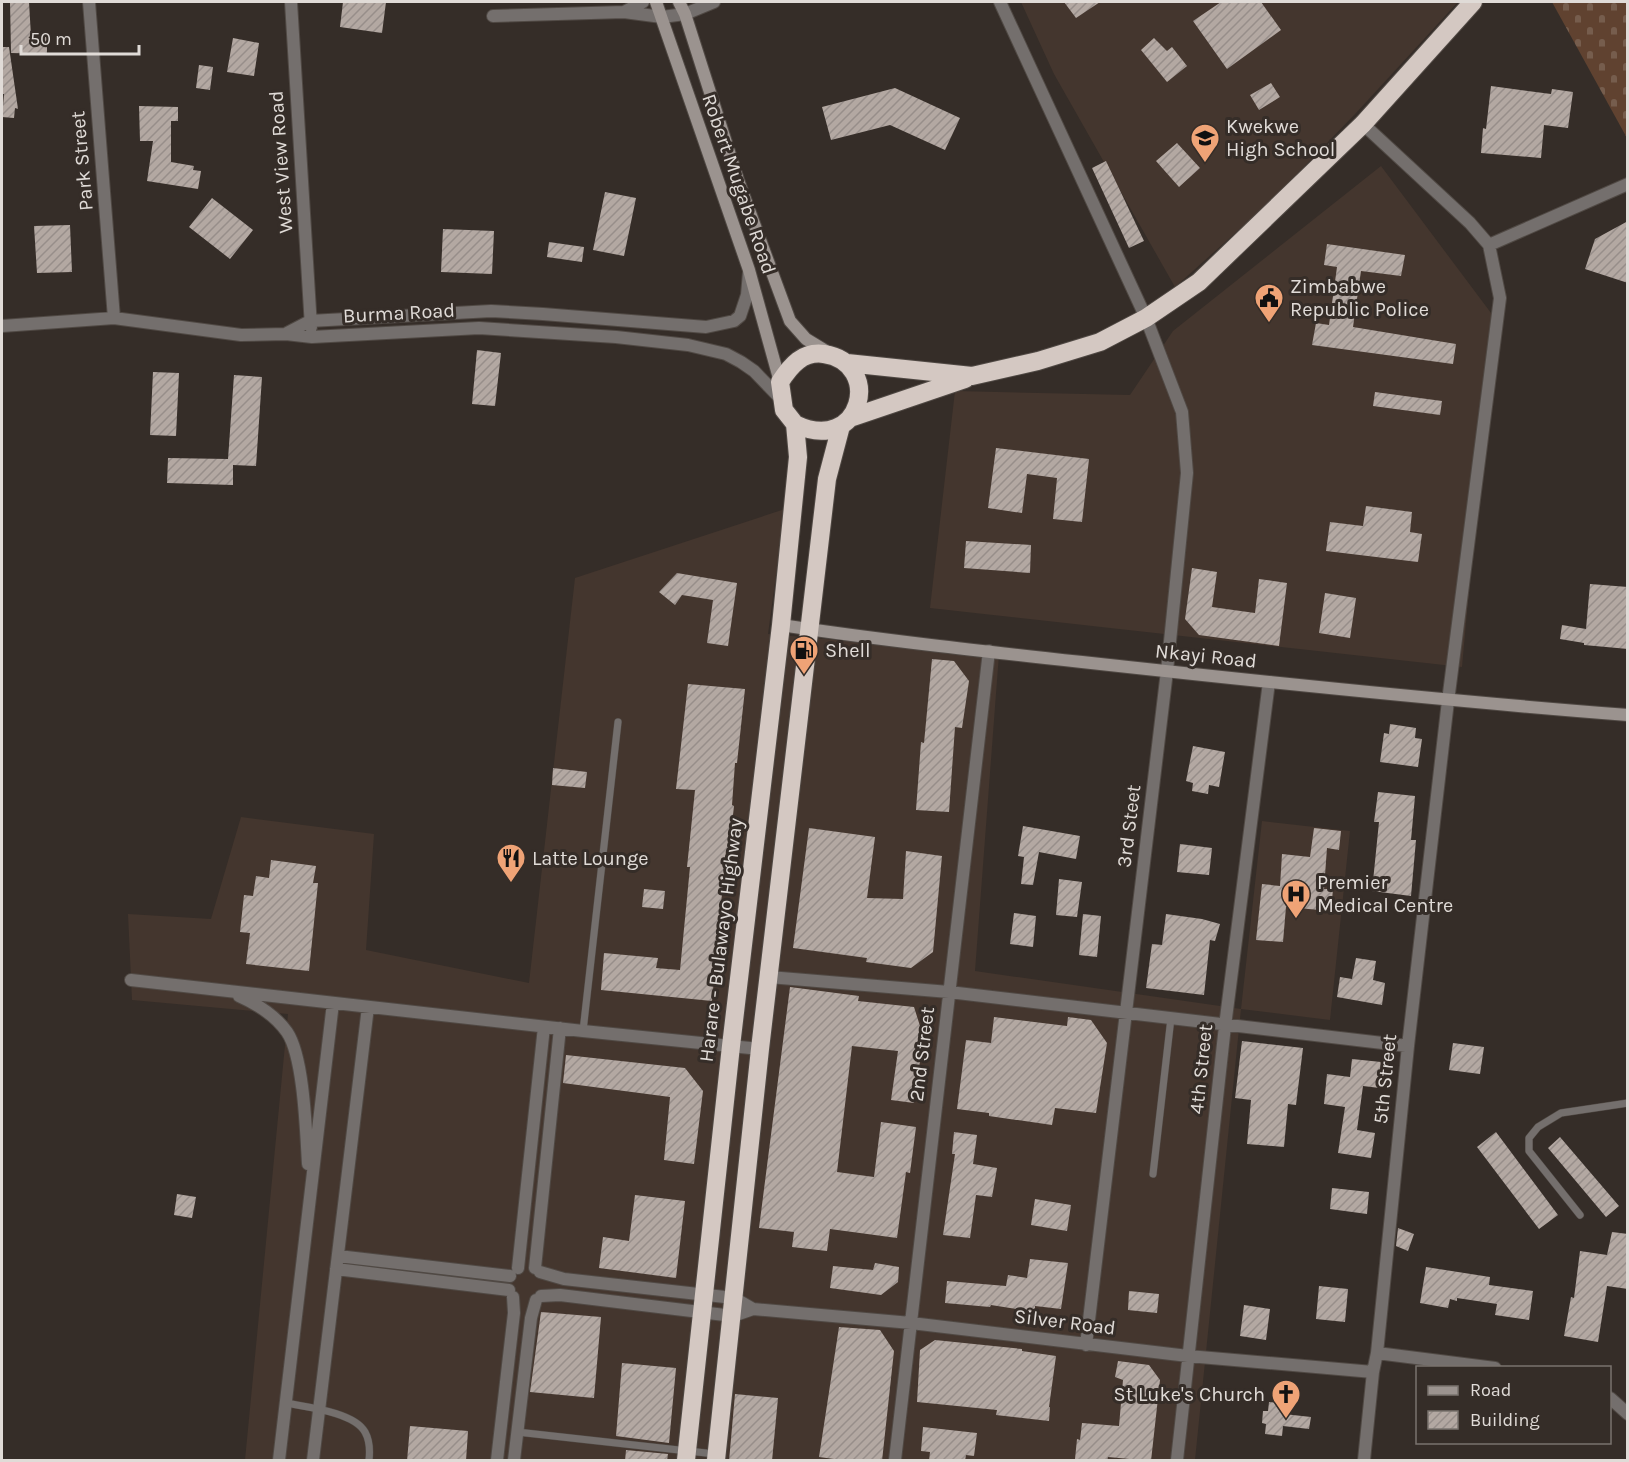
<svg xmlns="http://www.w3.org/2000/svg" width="1629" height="1462" font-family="Karla,sans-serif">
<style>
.built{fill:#44362e}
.cemetery{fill:url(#cemetery-stones)}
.building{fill:url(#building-hatch)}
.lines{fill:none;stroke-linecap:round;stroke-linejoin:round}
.lane-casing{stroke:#504944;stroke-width:8}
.street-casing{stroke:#504944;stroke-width:14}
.secondary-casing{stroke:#504944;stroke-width:14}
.highway-casing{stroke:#504944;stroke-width:20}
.lane{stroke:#746f6d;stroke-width:7}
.street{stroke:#746f6d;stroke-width:12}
.secondary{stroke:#9b938f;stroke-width:12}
.highway{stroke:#d4c8c2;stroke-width:18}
.labels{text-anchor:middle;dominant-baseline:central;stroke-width:6;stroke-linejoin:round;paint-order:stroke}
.poi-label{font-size:20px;fill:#e0dbd7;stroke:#352d28;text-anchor:start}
.street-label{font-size:20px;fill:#e0dbd7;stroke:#352d28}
</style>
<defs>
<pattern id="cemetery-stones" width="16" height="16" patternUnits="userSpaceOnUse" patternTransform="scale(1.5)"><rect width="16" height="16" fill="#604230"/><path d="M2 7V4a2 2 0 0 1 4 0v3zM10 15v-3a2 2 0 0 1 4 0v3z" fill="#765d4d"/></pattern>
<pattern id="building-hatch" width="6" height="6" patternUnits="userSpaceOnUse" patternTransform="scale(1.5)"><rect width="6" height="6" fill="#b3a8a2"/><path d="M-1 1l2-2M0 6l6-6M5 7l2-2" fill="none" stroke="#978e8a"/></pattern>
</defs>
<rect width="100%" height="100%" fill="#352d28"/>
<!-- built -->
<path class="built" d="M1021,2H1458L1356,113L1271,201L1175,287L1054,74Z
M1381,166L1494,317L1462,667L930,608L955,391L1130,395L1173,331Z
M785,509L768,634L999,654L975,971L1241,1009L1262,821L1350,831L1330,1020L1241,1009L1195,1460H245L288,1014L132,1000L128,914L211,919L241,817L374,834L366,950L529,983L575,578Z"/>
<!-- cemetery -->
<path class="cemetery" d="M1552,2H1627V138Z"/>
<!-- building -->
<path class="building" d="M10,2H29L31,36L47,37V54L11,53Z
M343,2H386L382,33L340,27Z
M1064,2H1100L1076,18Z
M1221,2H1261L1281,30L1227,69L1193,21Z
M233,38L259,43L254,76L227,72Z
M1154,38L1167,51L1172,47L1187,66L1167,82L1141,50Z
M2,47H9L18,109L15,108L14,118L2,117L4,94H2Z
M199,65L213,67L210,90L196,88Z
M1271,83L1280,97L1259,110L1250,95Z
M1491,86L1551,94L1552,89L1573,92L1568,128L1544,125L1541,158L1481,153L1483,128L1486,129Z
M895,88L960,118L945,150L890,125L831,140L822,107Z
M139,106L178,107V121H171V162L194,166L193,170L201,171L198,189L147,181L153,141H140Z
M1177,143L1200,168L1179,187L1156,161Z
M1106,161L1144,241L1129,248L1092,168Z
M605,192L636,198L624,256L593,250Z
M212,198L253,230L230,259L189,227Z
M1628,221V283L1585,269L1595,239Z
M70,225L72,272L37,273L34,226Z
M443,229L494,231L492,274L441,272Z
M549,242L584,247L582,262L547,257Z
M1327,244L1405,255L1401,276L1361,271L1353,327L1456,344L1453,364L1312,345L1316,323L1329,325L1337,267L1324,265Z
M477,350L501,353L495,406L472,404Z
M153,372L179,373L176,436L150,435Z
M234,375L262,377L256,466L233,465V485L167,483L168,458L228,459Z
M1375,392L1442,401L1440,415L1373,406Z
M996,448L1089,459L1082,522L1053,519L1057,478L1027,474L1022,513L988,508Z
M1366,506L1412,512L1410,532L1422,534L1418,562L1326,551L1330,522L1363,526Z
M966,541L1031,545L1030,573L964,568Z
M1192,568L1217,572L1212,607L1255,613L1259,579L1287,583L1279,646L1199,635L1185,619Z
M677,573L737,583L728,646L707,643L713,600L682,595L675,605L659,592Z
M1590,584L1628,587V649L1584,645V643L1560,639L1562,625L1586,629Z
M1325,593L1356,598L1350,638L1319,633Z
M932,659L954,661L969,681L962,728L955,727L949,812L916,810L921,742L924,743Z
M688,684L745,689L737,763H735L732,805L734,806L729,851H726L712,1001L601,990L604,953L658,958L656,968L680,970L690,867H687L695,790L676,789Z
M1390,724L1416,728L1415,738L1422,739L1418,767L1380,762L1384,733L1389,734Z
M1193,746L1225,752L1219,787L1209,785L1208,794L1192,791L1193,783L1186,781Z
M553,768L587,772L585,788L552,785Z
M1378,792L1415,796L1411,840H1416L1411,896L1372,891L1379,822H1374Z
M1023,826L1080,836L1076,859L1039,852L1033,885L1021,884L1024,857L1018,856Z
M809,828L875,837L867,898L903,899L906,851L942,856L933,952L911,968L866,962L867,958L793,948Z
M1314,828L1341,831L1339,850L1327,848L1324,889H1333L1331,911L1286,907L1283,942L1256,940L1262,884L1280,886L1282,854L1310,857Z
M1180,844L1212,848L1209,875L1177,872Z
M271,860L316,866L313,883H318L309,971L246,964L250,933L240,932L244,895L253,896L256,876L269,878Z
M1059,879L1082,882L1077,917L1056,915Z
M644,889L665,891L663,909L642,907Z
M1014,913L1036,916L1033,947L1010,944Z
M1083,914L1101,916L1097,957L1079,955Z
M1166,914L1202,919L1220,924L1215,941L1210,940L1204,995L1146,988L1152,944L1162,945Z
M1356,958L1376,961L1373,980L1385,983L1382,1005L1337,997L1340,977L1352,979Z
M790,987L859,996L858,1001L914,1007L920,1026L916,1060L920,1061L914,1103L891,1100L898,1051L852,1046L837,1172L874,1177L881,1122L916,1127L910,1173L906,1172L897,1238L830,1229L827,1251L792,1247L794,1232L759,1228Z
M994,1017L1067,1026L1068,1017L1091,1020L1107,1043L1096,1113L1055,1108L1052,1125L989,1116V1113L957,1109L966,1040L991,1043Z
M1242,1041L1303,1048L1296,1105L1288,1104L1284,1147L1247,1144L1251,1100L1235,1098Z
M1453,1043L1484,1047L1480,1074L1449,1070Z
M566,1055L685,1068L703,1091L694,1164L664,1160L670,1097L563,1083Z
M1352,1059L1391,1063L1388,1089L1363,1086L1357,1130L1375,1133L1371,1158L1338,1153L1345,1107L1324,1104L1327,1074L1350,1077Z
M954,1132L977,1135L973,1164L997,1168L992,1197L976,1195L970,1238L943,1235L955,1154H952Z
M1496,1132L1558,1215L1539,1229L1477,1147Z
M1560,1137L1619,1206L1606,1217L1548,1148Z
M1332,1188L1369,1192L1367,1214L1330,1209Z
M177,1194L196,1197L192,1218L174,1215Z
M635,1195L685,1201L676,1278L599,1268L603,1237L629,1241Z
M1035,1199L1071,1205L1067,1231L1031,1225Z
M1398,1228L1414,1234L1408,1251L1396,1246Z
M1612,1232L1628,1234V1289L1607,1286L1598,1342L1564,1336L1571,1297L1574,1298L1580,1251L1607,1255Z
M1030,1259L1068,1263L1061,1309L1035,1306V1312L991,1305L990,1307L945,1303L947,1281L1006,1286L1008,1275L1027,1278Z
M875,1263L899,1267L898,1282L881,1295L830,1288L833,1266L873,1270Z
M1426,1267L1490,1277L1489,1285L1533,1291L1529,1320L1495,1315L1497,1304L1457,1298V1301L1450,1299L1448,1308L1420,1303Z
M1319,1286L1348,1289L1345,1322L1316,1319Z
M1129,1291L1159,1294L1157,1313L1128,1310Z
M1244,1305L1270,1309L1266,1340L1240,1336Z
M541,1312L601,1317L594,1398L530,1392Z
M839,1327L880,1330L894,1351L882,1461H849L819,1457Z
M935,1340L1022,1349V1351L1056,1356L1049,1407H1050L1049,1421L996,1415L997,1410L917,1402L920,1350Z
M1118,1361L1149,1365L1160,1380L1151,1461L1108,1457L1107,1461L1075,1459L1077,1439L1080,1440L1082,1423L1119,1426L1123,1380L1115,1377Z
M622,1363L676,1368L669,1443L616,1436Z
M735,1394L778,1398L772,1461H729Z
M1269,1402L1286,1404L1284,1414L1311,1417L1309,1429L1283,1426L1282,1436L1265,1434L1266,1424L1262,1423L1263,1411H1268Z
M410,1426L468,1431L466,1461H407Z
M923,1427L977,1433L974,1456L966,1455L965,1461H929L930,1452L921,1451Z
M626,1450L668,1454L667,1461H625Z"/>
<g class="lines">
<!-- lane casing -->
<g class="lane-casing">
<path id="lane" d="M583,1031L618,722
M1153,1174L1171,1018
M1580,1215L1529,1151V1138L1538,1127L1561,1113L1628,1103
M286,1403C306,1407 354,1412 365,1432C370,1441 370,1451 369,1460
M517,1432L715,1454"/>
</g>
<!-- street casing -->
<g class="street-casing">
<path id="street" d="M89,2L114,318
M291,2L311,327
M1000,2L1146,318L1182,412L1187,473L1167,671L1086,1345
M624,12L643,2
M493,16L624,12L662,17L685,14L714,2
M1363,124L1470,223L1489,245L1500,298L1448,701L1408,1046L1377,1353L1373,1372L1364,1460
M1489,245L1628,184
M2,326L114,318L241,335L286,334L312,337L479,328L616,337L688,345L726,354L741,362L754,371L781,399
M287,333L310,321L491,311L543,314L706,327L734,321L740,316L747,295L749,272
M769,977L949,992L1408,1046
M131,980L583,1031L760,1049
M239,996C257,1004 275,1015 287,1032C304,1057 306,1132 308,1164
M338,1256L510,1276
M518,1268L544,1027
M535,1268L560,1028
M336,1269L509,1290
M540,1272L564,1279L734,1298L753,1309
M541,1296L560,1295L733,1316L753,1309L911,1323L1188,1356L1373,1372
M1377,1353L1495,1368
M1610,1398L1628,1414
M279,1460L333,1003
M313,1460L368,1007
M497,1460L514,1313L513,1297
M514,1460L531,1318L536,1300
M895,1460L989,651
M1177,1460L1225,1026L1269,682"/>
</g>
<!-- secondary casing -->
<g class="secondary-casing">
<path id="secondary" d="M656,2L749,270L780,382
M679,2L685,14L738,180L790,321L806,339L829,353
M781,625C880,640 981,651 1082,662C1264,682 1445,701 1628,715"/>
</g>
<!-- highway casing -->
<g class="highway-casing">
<path id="highway" d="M847,363L972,376L1038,361L1100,342L1146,318L1199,282L1363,124L1473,2
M850,418L965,379
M686,1460L731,1046L781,625L798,457L795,424L784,410L780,382C791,365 803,351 824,354C884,363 862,456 795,424
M716,1460L760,1049L827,479L841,426"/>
</g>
<!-- lane -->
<use href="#lane" class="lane"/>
<!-- street -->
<use href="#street" class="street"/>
<!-- secondary -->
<use href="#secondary" class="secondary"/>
<!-- highway -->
<use href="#highway" class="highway"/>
</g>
<!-- icons -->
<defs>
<g id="school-pin" transform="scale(1.5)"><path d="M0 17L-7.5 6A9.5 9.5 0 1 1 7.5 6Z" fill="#efa376" stroke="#352d28"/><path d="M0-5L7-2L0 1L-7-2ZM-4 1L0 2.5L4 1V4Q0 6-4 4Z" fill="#111"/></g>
<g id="civic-pin" transform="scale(1.5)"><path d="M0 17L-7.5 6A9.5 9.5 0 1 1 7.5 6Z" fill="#efa376" stroke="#352d28"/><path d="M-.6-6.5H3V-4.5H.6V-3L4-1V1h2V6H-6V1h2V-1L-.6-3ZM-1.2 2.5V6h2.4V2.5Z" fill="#111"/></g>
<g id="fuel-pin" transform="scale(1.5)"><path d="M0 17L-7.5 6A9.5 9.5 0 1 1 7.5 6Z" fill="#efa376" stroke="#352d28"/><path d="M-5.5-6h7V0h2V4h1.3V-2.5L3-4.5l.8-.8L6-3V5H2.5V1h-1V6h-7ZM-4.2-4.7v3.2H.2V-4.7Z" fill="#111"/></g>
<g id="restaurant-pin" transform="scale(1.5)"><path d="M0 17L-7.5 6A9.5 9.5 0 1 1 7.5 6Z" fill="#efa376" stroke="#352d28"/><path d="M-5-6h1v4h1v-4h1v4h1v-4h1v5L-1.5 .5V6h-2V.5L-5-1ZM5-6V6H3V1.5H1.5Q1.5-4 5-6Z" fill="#111"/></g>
<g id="hospital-pin" transform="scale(1.5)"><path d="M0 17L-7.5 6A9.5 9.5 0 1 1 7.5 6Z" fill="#efa376" stroke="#352d28"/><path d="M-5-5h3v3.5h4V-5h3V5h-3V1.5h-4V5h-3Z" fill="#111"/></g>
<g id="church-pin" transform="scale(1.5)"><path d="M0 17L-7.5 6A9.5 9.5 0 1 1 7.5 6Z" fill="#efa376" stroke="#352d28"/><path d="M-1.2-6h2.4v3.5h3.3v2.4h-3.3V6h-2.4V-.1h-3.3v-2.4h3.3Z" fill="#111"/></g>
</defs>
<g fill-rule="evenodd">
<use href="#school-pin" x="1205" y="138"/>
<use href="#civic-pin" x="1269" y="298"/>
<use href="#fuel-pin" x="804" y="650"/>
<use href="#restaurant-pin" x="511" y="858"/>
<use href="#hospital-pin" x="1296" y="894"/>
<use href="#church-pin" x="1286" y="1394"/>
</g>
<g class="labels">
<!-- poi labels -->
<g class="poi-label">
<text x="1226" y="126">Kwekwe<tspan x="1226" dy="23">High School</tspan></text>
<text x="1290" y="286">Zimbabwe<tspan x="1290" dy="23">Republic Police</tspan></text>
<text x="825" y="650">Shell</text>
<text x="532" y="858">Latte Lounge</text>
<text x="1317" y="882">Premier<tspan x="1317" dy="23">Medical Centre</tspan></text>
<text x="1265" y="1394" text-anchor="end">St Luke's Church</text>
</g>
<!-- street labels -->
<g class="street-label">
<text transform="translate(82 161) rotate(-95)">Park Street</text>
<text transform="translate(281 162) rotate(-94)">West View Road</text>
<text transform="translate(739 184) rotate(71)">Robert Mugabe Road</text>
<text transform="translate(399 313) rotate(-3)">Burma Road</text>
<text transform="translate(1206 656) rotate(6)">Nkayi Road</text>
<text transform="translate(1129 826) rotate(-83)">3rd Steet</text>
<text transform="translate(721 940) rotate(-83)">Harare - Bulawayo Highway</text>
<text transform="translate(922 1054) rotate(-83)">2nd Street</text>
<text transform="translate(1201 1069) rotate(-84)">4th Street</text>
<text transform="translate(1385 1079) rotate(-84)">5th Street</text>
<text transform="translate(1065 1322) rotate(7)">Silver Road</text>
</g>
</g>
<!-- border -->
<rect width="1629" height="1462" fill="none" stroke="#e0dbd7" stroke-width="6"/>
<!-- legend -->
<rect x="1416" y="1366" width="195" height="78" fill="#352d28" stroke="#79736e" stroke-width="1.5"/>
<rect x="1428" y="1386" width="30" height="9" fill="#9b938f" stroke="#79736e" stroke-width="1.5"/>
<text x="1470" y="1396" font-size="18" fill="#e0dbd7">Road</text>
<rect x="1428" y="1411" width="30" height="18" fill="url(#building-hatch)" stroke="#79736e" stroke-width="1.5"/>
<text x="1470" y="1426" font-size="18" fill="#e0dbd7">Building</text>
<!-- scale -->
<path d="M21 45v9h118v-9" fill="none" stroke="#e0dbd7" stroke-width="3"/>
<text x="30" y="45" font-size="18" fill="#e0dbd7" stroke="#352d28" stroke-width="4.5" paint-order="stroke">50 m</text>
</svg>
